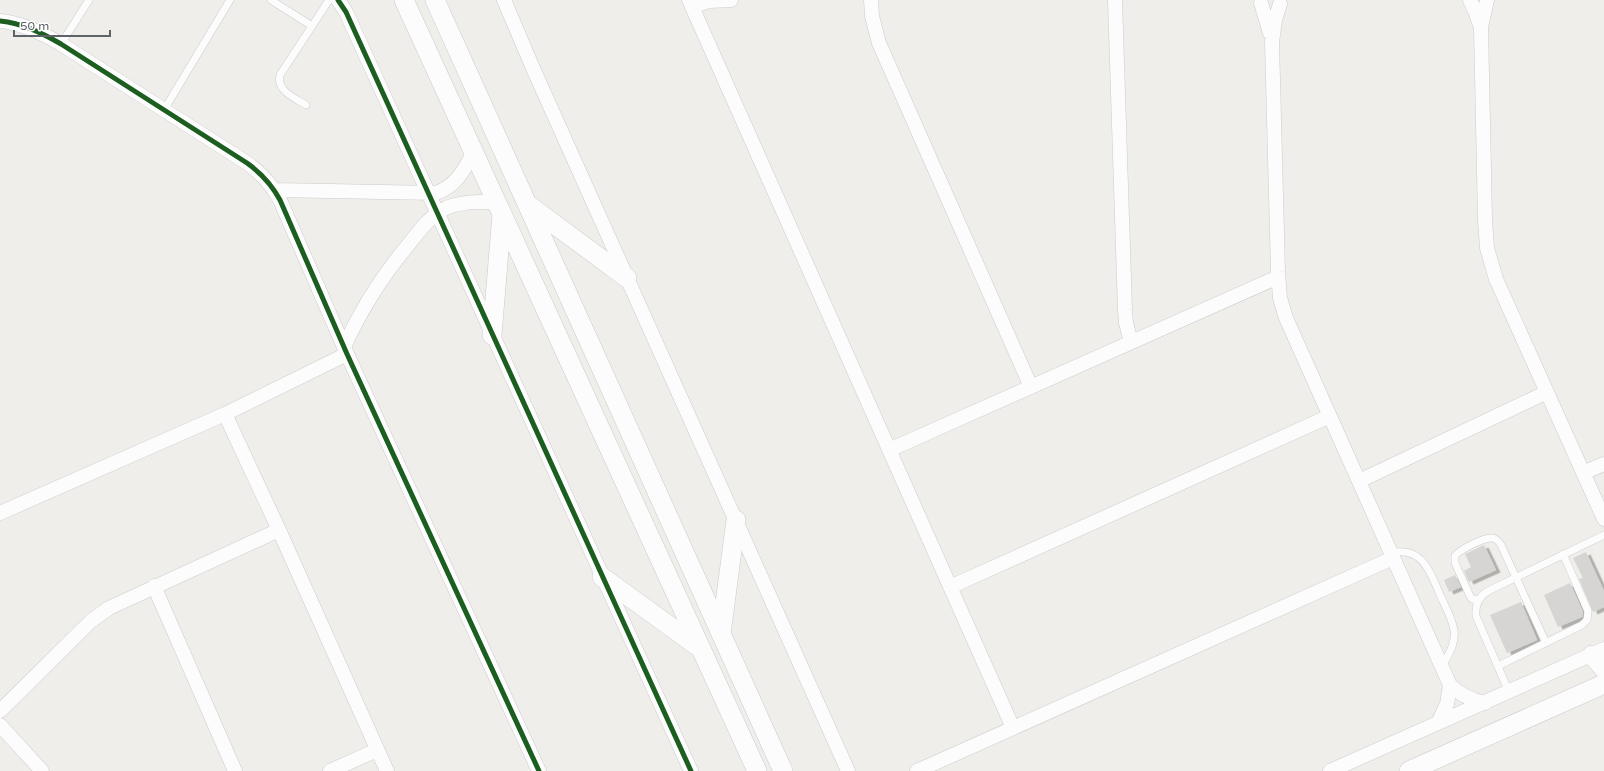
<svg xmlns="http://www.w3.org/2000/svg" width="1604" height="771" font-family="'Varela Round',sans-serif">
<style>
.building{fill:#d6d5d3;filter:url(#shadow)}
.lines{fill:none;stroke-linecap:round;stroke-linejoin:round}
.lane-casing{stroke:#cbcccc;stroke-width:8}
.street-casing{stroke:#cbcccc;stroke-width:15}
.secondary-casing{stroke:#cacacb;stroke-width:20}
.lane{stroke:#fdfcfc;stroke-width:7}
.street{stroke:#fdfcfc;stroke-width:14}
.secondary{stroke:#fdfcfc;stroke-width:19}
.cycleway-casing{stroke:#fff;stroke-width:8}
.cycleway{stroke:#1b5e20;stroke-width:5}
</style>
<defs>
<filter id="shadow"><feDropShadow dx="4.5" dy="2.5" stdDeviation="0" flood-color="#0004"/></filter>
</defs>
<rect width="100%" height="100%" fill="#efeeea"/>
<!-- building -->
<path class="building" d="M1484,545L1496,570L1469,582L1464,571L1471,567L1465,554Z
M1586,552L1604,591V607L1593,612L1579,579L1583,578L1573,558Z
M1455,575L1461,587L1449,592L1444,580Z
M1570,583L1583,612L1582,617L1558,627L1544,595Z
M1521,602L1537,640L1507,653L1490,615Z"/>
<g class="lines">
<!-- lane casing -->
<g class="lane-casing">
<path id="lane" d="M271,0L312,26
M61,44L89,0
M306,105C295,98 276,91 280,75L329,0
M164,110L230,0
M1391,553C1423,545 1431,574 1441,597C1446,608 1452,618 1454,630C1456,644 1448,655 1442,667
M1478,600L1472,599L1470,596L1455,563V556C1459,550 1484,537 1492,538C1496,538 1499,542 1501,545L1546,643
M1498,666L1582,625L1587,620L1588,611L1563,554
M1509,692L1476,616C1475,604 1480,595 1490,590L1604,535"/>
</g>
<!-- street casing -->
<g class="street-casing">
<path id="street" d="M338,0L346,12L691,771
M504,0L532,66L848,771
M689,0L1013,728
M871,0L872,16L879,43L1031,387
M1115,0L1125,310L1126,323L1131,342
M1470,0L1475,11L1480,25
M1487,0L1481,27L1485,220L1487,248L1496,279L1604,519
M1261,3L1270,33
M1280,4L1275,20L1272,42L1278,272L1280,298L1286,318L1450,685C1460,695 1471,700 1485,703
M692,7L709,1L731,0
M0,21C22,23 42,33 61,44L247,163C261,173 272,185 280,200L347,354L539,771
M275,190L436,193C456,186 464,170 474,152
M344,347C361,309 382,276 409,244C419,231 431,215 446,208C462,201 480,201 497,203
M225,414L279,530L387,771
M889,450L1278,277
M1583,473L1604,464
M1359,481L1547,392
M0,513L225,414L347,354
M154,586L235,771
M950,587L1330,416
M0,711L91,621L109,608L279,530
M1438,723L1447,704L1450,685
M0,725L42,771
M330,771L377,750
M917,771L1393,558
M1330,771L1604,649"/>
</g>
<!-- secondary casing -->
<g class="secondary-casing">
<path id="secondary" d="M404,0L757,771
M435,0L783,771
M527,204L627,278
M492,335L502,214
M602,577L700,648
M721,634L736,520
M1592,655L1604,669
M1409,771L1604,684"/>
</g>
<!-- lane -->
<use href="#lane" class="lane"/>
<!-- street -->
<use href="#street" class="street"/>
<!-- secondary -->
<use href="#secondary" class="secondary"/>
<!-- cycleway casing -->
<g class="cycleway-casing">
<path id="cycleway" d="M338,0L346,12L691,771
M0,21C22,23 42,33 61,44L247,163C261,173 272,185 280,200L347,354L539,771"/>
</g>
<!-- cycleway -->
<use href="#cycleway" class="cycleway"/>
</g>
<!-- scale -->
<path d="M14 30v6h96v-6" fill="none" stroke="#5f6368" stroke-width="2"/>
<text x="20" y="30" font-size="12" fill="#5f6368" stroke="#ffffff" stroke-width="3" paint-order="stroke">50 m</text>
</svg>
